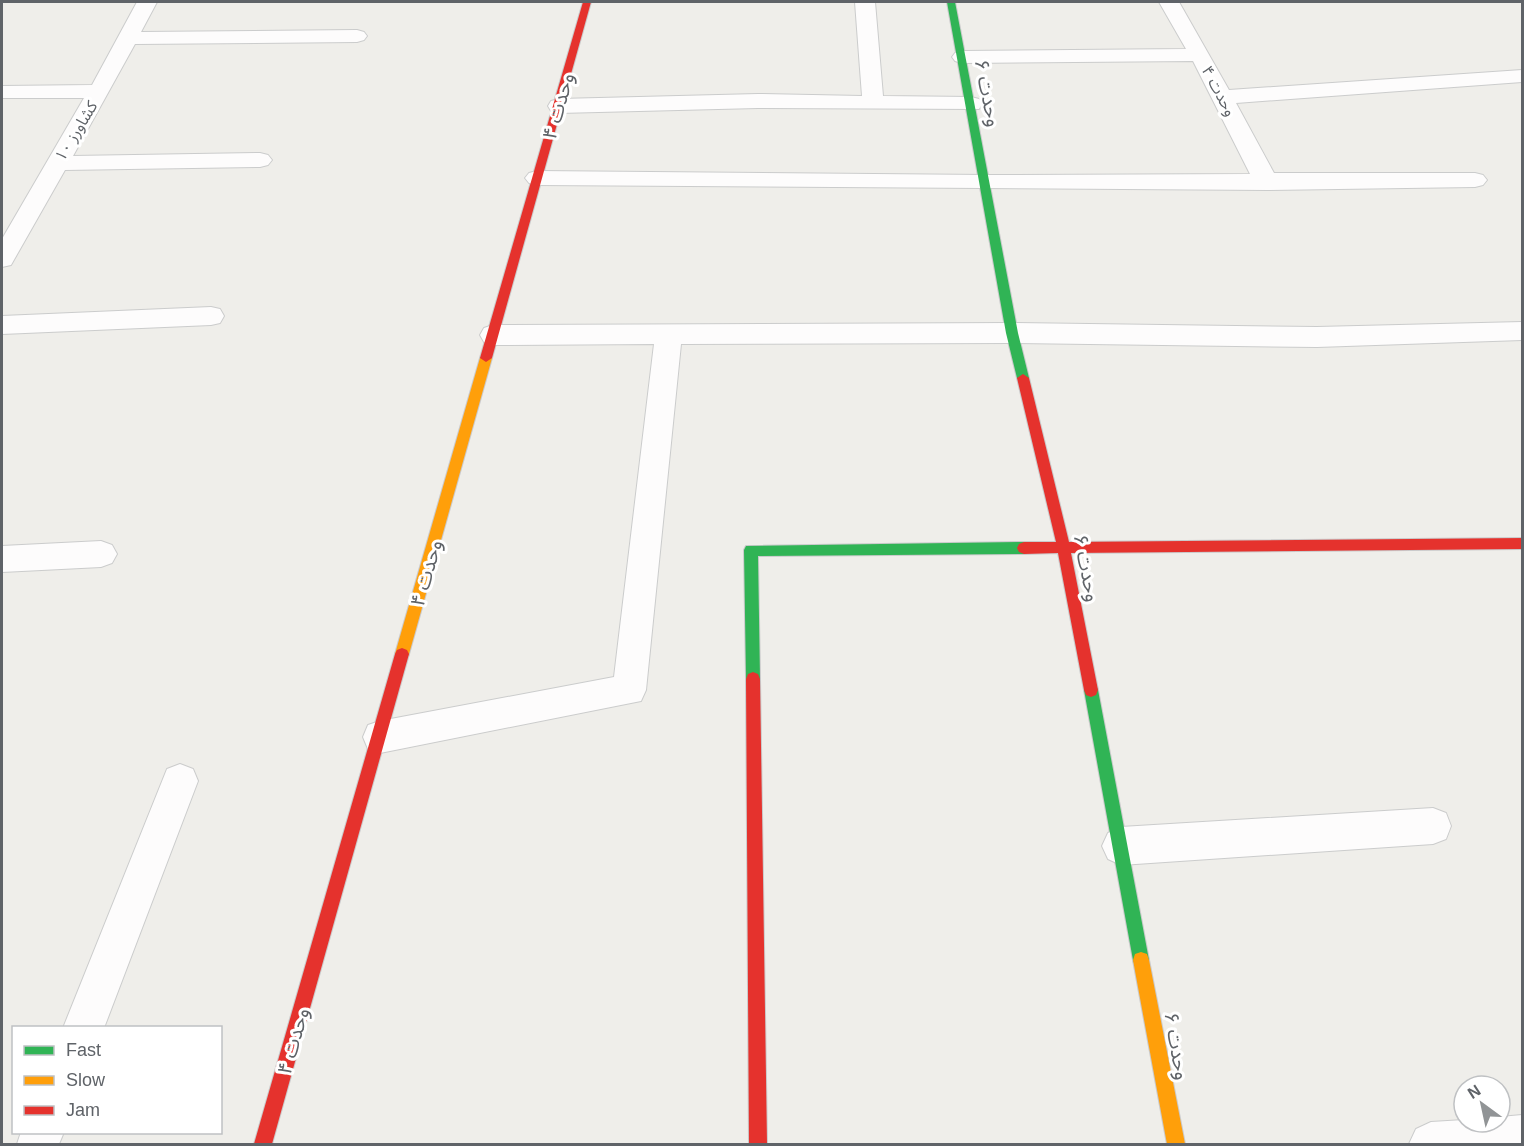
<svg xmlns="http://www.w3.org/2000/svg" width="1524" height="1146" font-family="Helvetica,'Noto Sans Arabic',sans-serif">
<style>
.lines{fill:none;stroke-linecap:round;stroke-linejoin:round}
.street-casing{stroke:#cbcccc;stroke-width:2}
.fast-casing{stroke:#cacacb;stroke-width:2}
.slow-casing{stroke:#cacacb;stroke-width:2}
.jam-casing{stroke:#cacacb;stroke-width:2}
.street{fill:#fdfcfc;fill-rule:evenodd}
.fast{fill:#30b455;fill-rule:evenodd}
.slow{fill:#ff9f0a;fill-rule:evenodd}
.jam{fill:#e5322d;fill-rule:evenodd}
.labels{text-anchor:middle;dominant-baseline:central;stroke-width:6;stroke-linejoin:round;paint-order:stroke}
.far-street-label{font-size:16px;fill:#5f6368;stroke:#fff}
.street-label{font-size:20px;fill:#5f6368;stroke:#fff}
</style>
<rect width="100%" height="100%" fill="#efeeea"/>
<g class="lines">
<!-- street casing -->
<g class="street-casing">
<path id="street" d="M137,2H157L141,32L357,30L364,32L367,36L364,40L357,42L135,44L73,156L260,153L268,155L272,160L268,165L260,167L65,170L11,265L2,267V239L84,98H2V86L92,85Z
M855,2H875L883,96L971,97L979,99L982,104L979,109L758,108L559,113L551,111L548,106L551,101L559,99L758,94L862,96Z
M1159,2H1179L1229,90L1522,70V82L1236,103L1274,173H1475L1483,175L1487,180L1483,185L1475,187L1267,190L537,185L529,183L525,178L529,173L537,171L986,175L1250,174L1193,61L962,63L955,61L952,57L955,53L962,51L1186,49Z
M211,307L220,309L224,316L220,323L211,325L2,334V316Z
M1522,322V340L1317,347L1012,343L681,344L646,690L641,701L380,753L368,749L363,737L368,725L380,721L614,677L654,344L493,345L484,342L480,335L484,328L493,325L1012,323L1317,327Z
M101,541L112,545L117,554L112,563L101,567L2,572V546Z
M180,764L193,769L198,781L104,1028H63L167,769Z
M1433,808L1446,813L1451,826L1446,839L1433,844L1121,865L1108,859L1102,846L1108,833L1121,827Z
M1522,1115V1144H1409L1416,1129L1431,1122L1464,1120V1122H1500V1117Z
M21,1132H64L59,1144H17Z"/>
</g>
<!-- fast casing -->
<g class="fast-casing">
<path id="fast" d="M947,2H955L1018,333L1029,378L1023,382L1017,378L1006,333Z
M1024,542L1029,544L1031,548L1029,552L1024,554L758,556L760,679L758,684L753,686L748,684L746,679L744,550L746,546Z
M1091,683L1096,685L1098,690L1149,960L1147,966L1141,968L1135,966L1133,960L1084,690L1086,685Z"/>
</g>
<!-- slow casing -->
<g class="slow-casing">
<path id="slow" d="M486,354L492,358L409,654L407,658L402,660L397,658L395,654L480,358Z
M1141,952L1147,954L1149,960L1185,1144H1167L1133,960L1135,954Z"/>
</g>
<!-- jam casing -->
<g class="jam-casing">
<path id="jam" d="M583,2H591L492,358L486,362L480,358Z
M1023,374L1029,378L1069,542L1522,538V549L1071,553L1098,690L1096,695L1091,697L1086,695L1084,690L1058,553L1024,554L1019,552L1017,548L1019,544L1024,542H1056L1017,378Z
M402,648L407,650L409,654L272,1144H254L395,654L397,650Z
M753,672L758,674L760,679L767,1144H749L746,679L748,674Z"/>
</g>
<!-- street -->
<use href="#street" class="street"/>
<!-- fast -->
<use href="#fast" class="fast"/>
<!-- slow -->
<use href="#slow" class="slow"/>
<!-- jam -->
<use href="#jam" class="jam"/>
</g>
<g class="labels">
<!-- far-street labels -->
<g class="far-street-label">
<text transform="translate(1219 91) rotate(62)">وحدت ۴</text>
<text transform="translate(76 131) rotate(-59)">کشاورز ۱۰</text>
</g>
<!-- street labels -->
<g class="street-label">
<text transform="translate(988 93) rotate(79)">وحدت ۶</text>
<text transform="translate(558 106) rotate(-74)">وحدت ۴</text>
<text transform="translate(1087 568) rotate(79)">وحدت ۶</text>
<text transform="translate(426 573) rotate(-74)">وحدت ۴</text>
<text transform="translate(293 1041) rotate(-74)">وحدت ۴</text>
<text transform="translate(1177 1046) rotate(80)">وحدت ۶</text>
</g>
</g>
<!-- border -->
<rect width="1524" height="1146" fill="none" stroke="#5f6368" stroke-width="6"/>
<!-- legend -->
<rect x="12" y="1026" width="210" height="108" fill="#ffffff" stroke="#bfc1c3" stroke-width="1.5"/>
<rect x="24" y="1046" width="30" height="9" fill="#30b455" stroke="#bfc1c3" stroke-width="1.5"/>
<text x="66" y="1056" font-size="18" fill="#5f6368">Fast</text>
<rect x="24" y="1076" width="30" height="9" fill="#ff9f0a" stroke="#bfc1c3" stroke-width="1.5"/>
<text x="66" y="1086" font-size="18" fill="#5f6368">Slow</text>
<rect x="24" y="1106" width="30" height="9" fill="#e5322d" stroke="#bfc1c3" stroke-width="1.5"/>
<text x="66" y="1116" font-size="18" fill="#5f6368">Jam</text>
<!-- north arrow -->
<g transform="translate(1482 1104) rotate(327)"><circle r="28" fill="#ffffff" stroke="#bfc1c3" stroke-width="1.5"/>
<path d="M0-4.5L10 22L0 15L-10 22Z" fill="#919496"/>
<text y="-9" font-size="16" font-weight="bold" text-anchor="middle" fill="#5f6368">N</text>
</g>
</svg>
